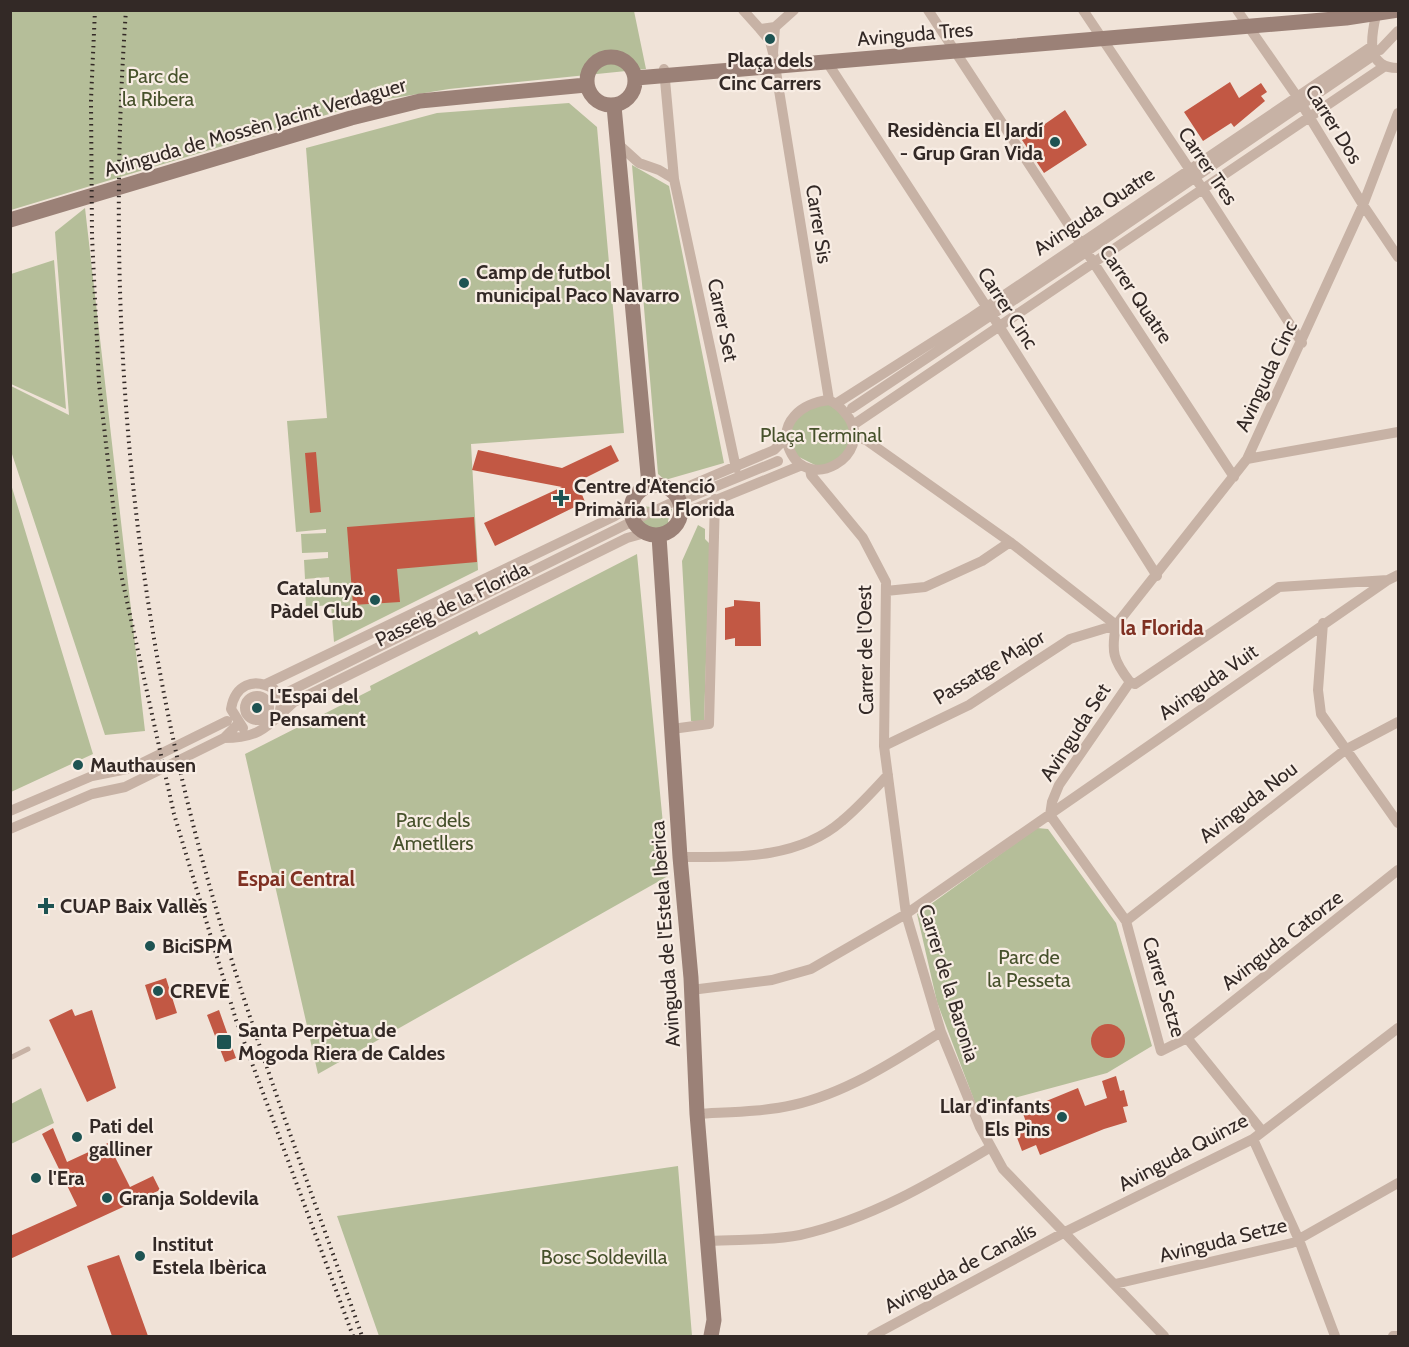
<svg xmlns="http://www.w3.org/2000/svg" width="1409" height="1347" font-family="Cabin,sans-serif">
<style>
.green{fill:#b5be99}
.building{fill:#c25844}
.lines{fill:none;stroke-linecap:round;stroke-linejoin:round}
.lane{stroke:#c7b2a5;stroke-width:5}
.street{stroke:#c7b2a5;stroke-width:10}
.secondary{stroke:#9b8177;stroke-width:15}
.rail{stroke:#332926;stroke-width:4;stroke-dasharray:1.5 4.5;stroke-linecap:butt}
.poi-dot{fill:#1d5352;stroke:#f8ede4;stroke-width:2}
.labels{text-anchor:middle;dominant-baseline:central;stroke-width:4.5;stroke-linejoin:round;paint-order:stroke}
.street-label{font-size:20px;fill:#332926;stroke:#f8ede4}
.poi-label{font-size:20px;font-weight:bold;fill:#332926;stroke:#f8ede4;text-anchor:start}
.park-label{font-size:20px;fill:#46512b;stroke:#f8ede4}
.neighbourhood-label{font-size:21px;font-weight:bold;fill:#7f3022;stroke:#f8ede4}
</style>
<rect width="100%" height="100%" fill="#f0e3d8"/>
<!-- green -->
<path class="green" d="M10,11H634L646,69L449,89L369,102L11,210Z
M569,103L597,127L624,433L471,444L478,570L334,642L331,605L306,607L305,588L330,586L329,577L305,579L304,560L328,558V552L302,553L301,534L326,533V529L296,532L287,421L327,418L306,148L437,113Z
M632,165L669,186L724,463L665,480L658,474Z
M85,208L145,731L105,735L11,451V386L69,415L55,232Z
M54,260L66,409L11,384V274Z
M829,400L853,425L851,451L825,470L791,453C788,410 790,415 829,400Z
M10,481L93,754L11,792H10Z
M631,505L672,509L668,521L671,531C645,541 635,532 631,505Z
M698,525L705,529V539L710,544L704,721H691L682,561Z
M637,554L668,876L318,1074L245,754L371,690L370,686L477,631L479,635Z
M1037,828L1048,829L1116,923L1152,1046L1107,1073L977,1108L937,1002L917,914Z
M41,1088L54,1123L11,1144V1104Z
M678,1166L692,1336H379L337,1216Z"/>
<!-- building -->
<path class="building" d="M1230,82L1239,98L1261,83L1267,92L1261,96L1265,101L1234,127L1231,123L1203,141L1184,112Z
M1065,110L1087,145L1044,173L1022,140Z
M611,445L619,461L577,482L585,502L495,546L484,523L562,487L472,470L478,450L562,468Z
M316,452L321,512L310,513L305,453Z
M474,517L477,562L397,569L400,602L353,605L347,527Z
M734,600L760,602L761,646H735V638L725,640V608L734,606Z
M166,978L177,1013L156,1020L145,985Z
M72,1009L75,1016L92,1010L116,1088L87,1102L49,1020Z
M219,1010L236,1058L225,1062L207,1015Z
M1091 1041a17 17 0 1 1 34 0a17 17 0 1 1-34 0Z
M1116,1076L1120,1091L1124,1090L1128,1106L1123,1107L1127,1122L1104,1129L1040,1155L1036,1145L1022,1151L1016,1135L1029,1130L1022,1111L1078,1088L1085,1106L1107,1098L1102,1081Z
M53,1128L67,1162L108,1143L130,1187L153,1176L160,1190L10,1259V1236L77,1206L42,1134Z
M119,1255L148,1336H112L87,1266Z"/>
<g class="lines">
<!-- lane -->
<path class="lane" d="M10,1058L28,1049"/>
<!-- street -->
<path class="street" d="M743,10L760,29
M928,10L1234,477
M1083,10L1202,188L1302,343
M1237,10L1296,95L1363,205L1398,257
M1376,15C1371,37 1365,68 1398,68
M775,27L794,10
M1380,50L1398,31
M773,53L770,41L760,29L775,27L773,53L829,400
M827,62L999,326L1157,576
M664,69L674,179
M618,144L639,163L659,170L674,179L736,468
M829,400C838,404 843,410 849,418C873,456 809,493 790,451C777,422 802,403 829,400Z
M837,403L972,317L1371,47
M852,408L1086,252L1371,57
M853,425L1385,66
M855,437L866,440L1010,542L1116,625
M1247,459L1398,432
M810,469L811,475L863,538L886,582L884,746L906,914L941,1032L980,1127L1003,1169L1164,1336
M675,492L774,450L786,438
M685,499L778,461
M682,514L802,465
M641,517L669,504
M886,591L925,587L982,561L1010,542
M1323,623L1318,690L1321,714L1398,823
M1130,682C1113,660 1111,652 1116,625L1247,459L1363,205L1398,113
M1130,682L1135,684L1279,587L1388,580L1398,575
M266,684L615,516L631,505
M286,693L629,523
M245 708a12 12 0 1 1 24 0a12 12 0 1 1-24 0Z
M243,728L231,709C235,685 253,677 274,689L281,705L279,715
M672,729L709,724L715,499
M224,738C262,738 268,725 294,702L627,538L645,533
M884,746L969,705L1070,639L1116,625
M10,811L92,776L132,768L227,721
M1050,815L1126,921L1161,1051L1187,1038L1262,1131
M1050,815L1052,802L1059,785L1130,682
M10,829L92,794L125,787L224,738L238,724
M680,857C735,857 797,860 842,821C858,808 873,791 888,775
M1126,921L1345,750L1398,722
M691,990L772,980L811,969L906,914L1388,580
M1187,1038L1398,870
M697,1114C729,1112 762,1112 793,1105C846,1093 895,1061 941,1032
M1253,1139L1299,1240L1335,1336
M709,1241C738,1239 771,1241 800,1235C870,1219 931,1183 991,1147
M1115,1284L1292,1243L1398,1183
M872,1336L1065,1232L1253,1139L1398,1028
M1393,1336H1398"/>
<!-- secondary -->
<path class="secondary" d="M587 81a24 24 0 1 1 48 0a24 24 0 1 1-48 0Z
M636,78L1346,18L1398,10
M614,106L649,485
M10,220L351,118L420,101L586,85
M631 510a25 25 0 1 1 50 0a25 25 0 1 1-50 0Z
M659,536L680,857L691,978L697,1114L714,1320L711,1336"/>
<!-- rail -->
<path class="rail" d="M95,10L91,100L92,236L99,383L121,574L174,814L236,1020L353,1336
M126,10C107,276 125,545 188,804C232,985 301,1161 362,1336"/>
</g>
<!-- markers -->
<g class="poi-dot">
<circle cx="770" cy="39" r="6"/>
<circle cx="1055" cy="142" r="6"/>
<circle cx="464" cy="283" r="6"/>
<path d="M558 489h6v6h6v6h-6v6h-6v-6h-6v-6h6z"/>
<circle cx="375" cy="600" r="6"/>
<circle cx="257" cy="708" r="6"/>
<circle cx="78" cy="765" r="6"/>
<path d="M43 897h6v6h6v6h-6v6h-6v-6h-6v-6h6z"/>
<circle cx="150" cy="946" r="6"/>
<circle cx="158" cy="991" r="6"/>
<rect x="216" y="1034" width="16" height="16" rx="3"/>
<circle cx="1062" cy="1117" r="6"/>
<circle cx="77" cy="1137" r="6"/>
<circle cx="36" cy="1178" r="6"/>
<circle cx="107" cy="1198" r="6"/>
<circle cx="140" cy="1256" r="6"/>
</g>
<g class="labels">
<!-- street labels -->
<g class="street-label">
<text transform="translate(915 34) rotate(-5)">Avinguda Tres</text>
<text transform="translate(1334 124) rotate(58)">Carrer Dos</text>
<text transform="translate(255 127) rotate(-16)">Avinguda de Mossèn Jacint Verdaguer</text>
<text transform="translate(1208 166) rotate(56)">Carrer Tres</text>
<text transform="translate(1094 211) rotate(-34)">Avinguda Quatre</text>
<text transform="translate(819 224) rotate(81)">Carrer Sis</text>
<text transform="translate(1136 294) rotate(56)">Carrer Quatre</text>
<text transform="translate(1008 308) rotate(57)">Carrer Cinc</text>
<text transform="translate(723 320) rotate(78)">Carrer Set</text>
<text transform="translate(1266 376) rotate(-65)">Avinguda Cinc</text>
<text transform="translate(452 604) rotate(-26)">Passeig de la Florida</text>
<text transform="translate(865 650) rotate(-91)">Carrer de l'Oest</text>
<text transform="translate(989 667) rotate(-31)">Passatge Major</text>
<text transform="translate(1208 682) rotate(-35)">Avinguda Vuit</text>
<text transform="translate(1075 732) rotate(-57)">Avinguda Set</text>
<text transform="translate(1248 802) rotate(-38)">Avinguda Nou</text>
<text transform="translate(665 934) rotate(-94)">Avinguda de l'Estela Ibèrica</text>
<text transform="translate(1282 940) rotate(-38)">Avinguda Catorze</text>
<text transform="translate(949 983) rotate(73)">Carrer de la Baronia</text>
<text transform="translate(1164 987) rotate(73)">Carrer Setze</text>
<text transform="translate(1183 1152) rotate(-28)">Avinguda Quinze</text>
<text transform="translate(1223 1240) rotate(-14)">Avinguda Setze</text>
<text transform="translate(960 1268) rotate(-28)">Avinguda de Canalís</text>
</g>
<!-- poi labels -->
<g class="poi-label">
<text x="770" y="60" text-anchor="middle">Plaça dels<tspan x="770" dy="23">Cinc Carrers</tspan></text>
<text x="1043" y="130" text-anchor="end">Residència El Jardí<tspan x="1043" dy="23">- Grup Gran Vida</tspan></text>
<text x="476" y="272">Camp de futbol<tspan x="476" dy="23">municipal Paco Navarro</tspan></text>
<text x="574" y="486">Centre d'Atenció<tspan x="574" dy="23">Primària La Florida</tspan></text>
<text x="363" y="588" text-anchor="end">Catalunya<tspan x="363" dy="23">Pàdel Club</tspan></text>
<text x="269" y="696">L'Espai del<tspan x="269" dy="23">Pensament</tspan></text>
<text x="90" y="765">Mauthausen</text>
<text x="60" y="906">CUAP Baix Vallès</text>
<text x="162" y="946">BiciSPM</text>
<text x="170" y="991">CREVE</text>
<text x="238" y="1030">Santa Perpètua de<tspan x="238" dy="23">Mogoda Riera de Caldes</tspan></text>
<text x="1050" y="1106" text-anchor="end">Llar d'infants<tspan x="1050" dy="23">Els Pins</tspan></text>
<text x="89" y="1126">Pati del<tspan x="89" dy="23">galliner</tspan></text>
<text x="48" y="1178">l'Era</text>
<text x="119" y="1198">Granja Soldevila</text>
<text x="152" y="1244">Institut<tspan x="152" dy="23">Estela Ibèrica</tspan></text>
</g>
<!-- park labels -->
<g class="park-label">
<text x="158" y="76">Parc de<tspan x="158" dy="23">la Ribera</tspan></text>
<text x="821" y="435">Plaça Terminal</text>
<text x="433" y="820">Parc dels<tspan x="433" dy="23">Ametllers</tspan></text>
<text x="1029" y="957">Parc de<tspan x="1029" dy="23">la Pesseta</tspan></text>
<text x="604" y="1257">Bosc Soldevilla</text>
</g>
<!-- neighbourhood labels -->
<g class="neighbourhood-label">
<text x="1162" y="627">la Florida</text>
<text x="296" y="878">Espai Central</text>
</g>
</g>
<!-- border -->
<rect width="1409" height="1347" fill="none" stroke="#332926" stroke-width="24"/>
</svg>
